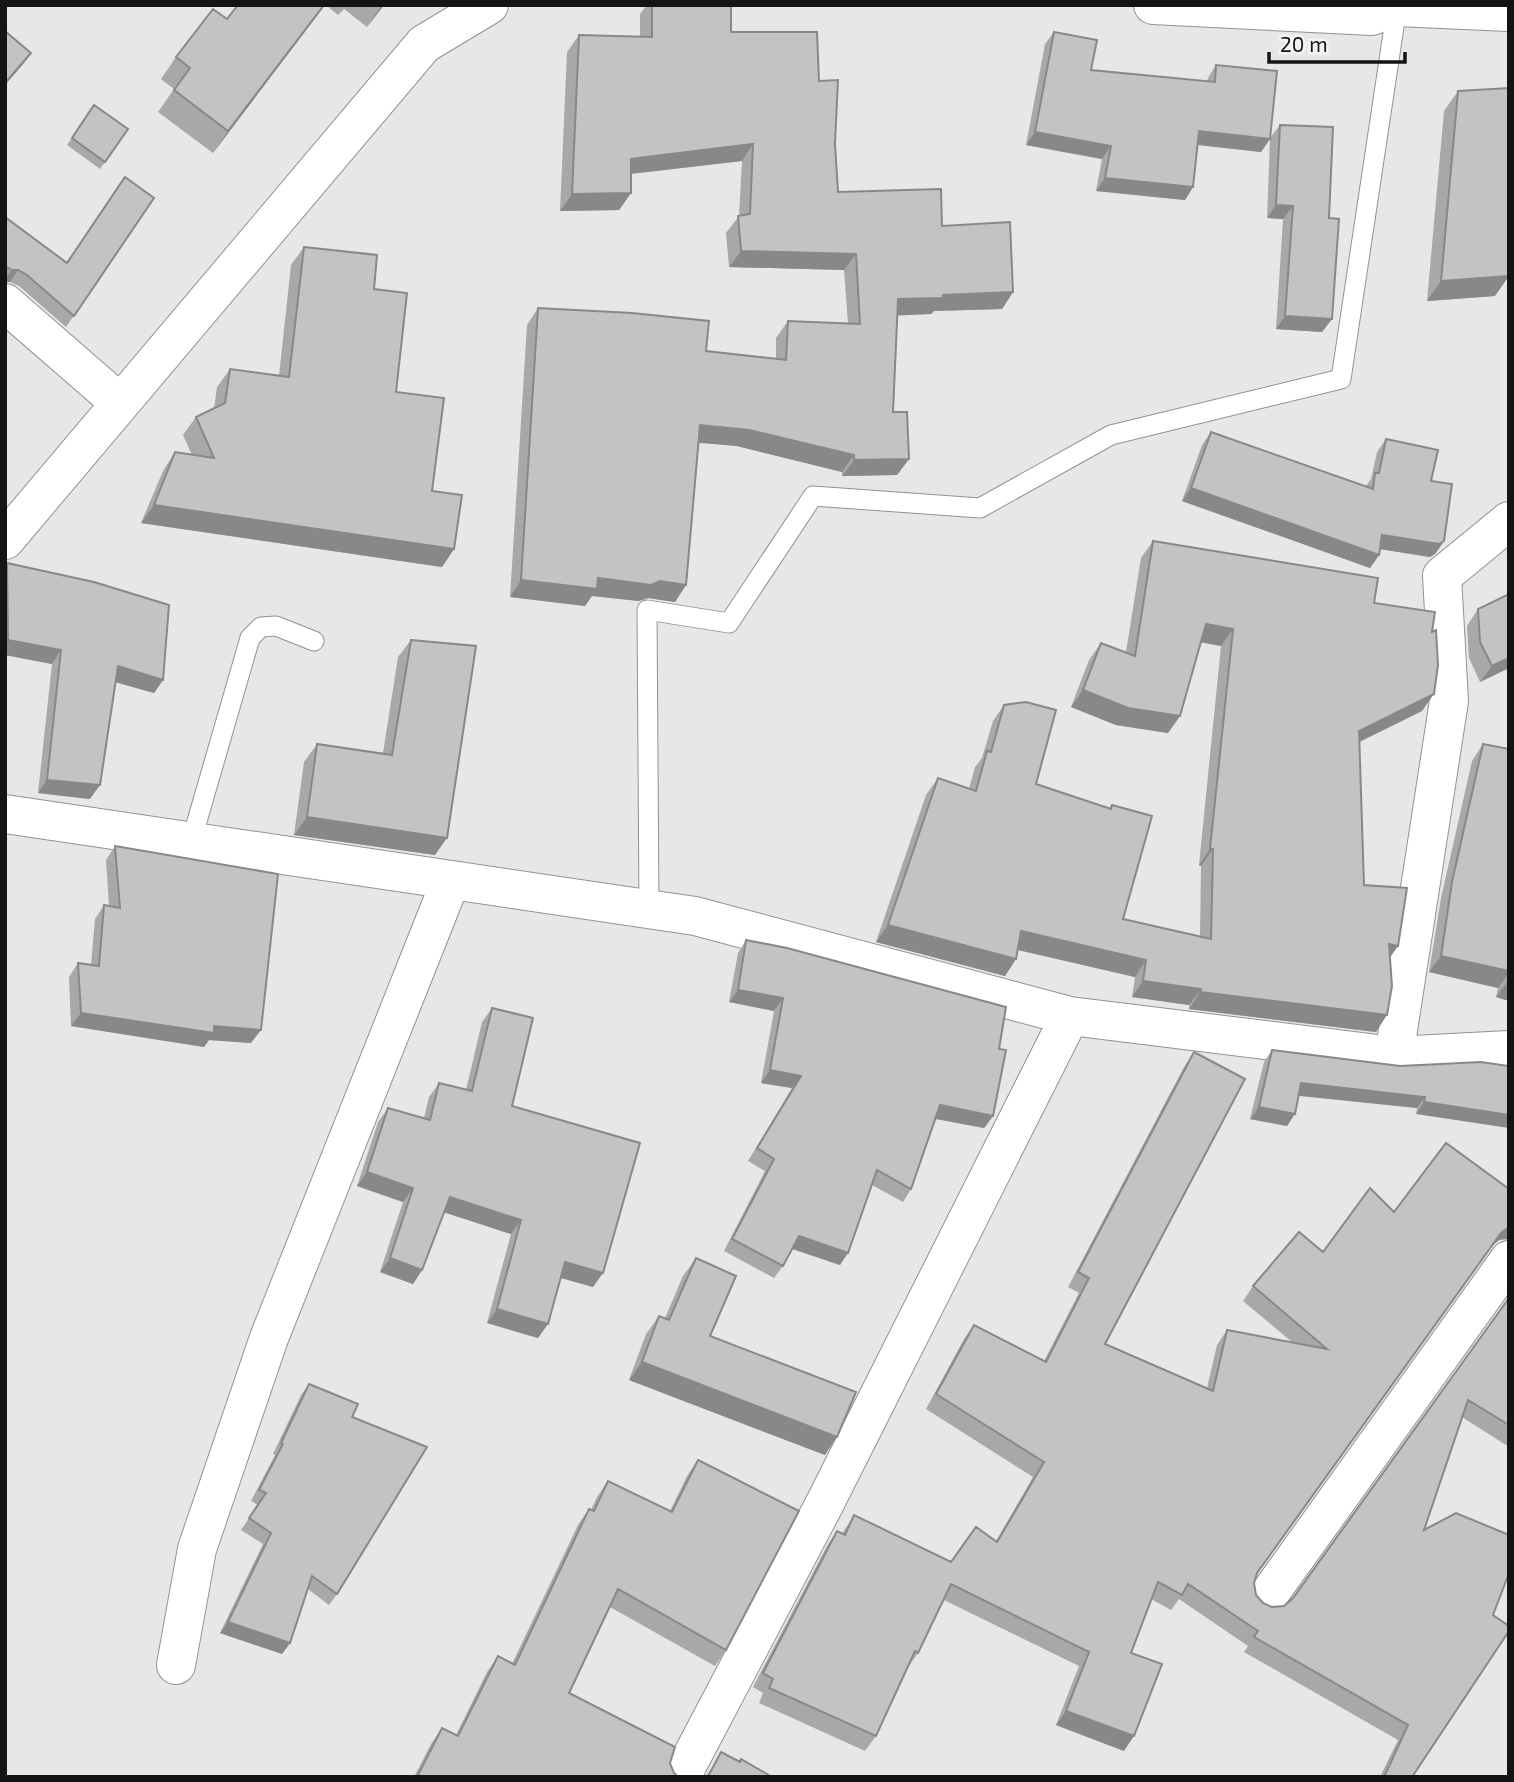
<svg xmlns="http://www.w3.org/2000/svg" width="1514" height="1782" font-family="'Exo 2',sans-serif">
<style>
.lines{fill:none;stroke-linecap:round;stroke-linejoin:round}
.service-casing{stroke:#929293;stroke-width:21}
.minor-casing{stroke:#929293;stroke-width:40}
.service{stroke:#fff;stroke-width:19}
.minor{stroke:#fff;stroke-width:38}
.wall{fill:#a8a8a9}
.shaded-wall{fill:#88888a}
.building{fill:#c3c3c5;stroke:#88888a;stroke-width:2}
</style>
<rect width="100%" height="100%" fill="#e7e7e8"/>
<g class="lines">
<!-- service casing -->
<g class="service-casing">
<path id="service" d="M191,842L250,638L261,627L276,626L314,641
M649,909L647,610L729,623L813,496L980,508L1111,435L1341,379L1397,7"/>
</g>
<!-- minor casing -->
<g class="minor-casing">
<path id="minor" d="M1153,5L1372,16L1399,5
M1397,7L1509,12
M5,303L120,403
M5,540L424,44L489,5
M5,814L695,916L1070,1016L1394,1056L1509,1050
M1394,1056L1449,701L1442,576L1509,521
M1265,1600L1509,1260
M176,1665L197,1549L269,1338L451,880
M681,1777L825,1503L1070,1016"/>
</g>
<!-- service -->
<use href="#service" class="service"/>
<!-- minor -->
<use href="#minor" class="minor"/>
</g>
<!-- wall -->
<path class="wall" d="M238,5H325L213,153L158,112L174,89L161,79L176,57L227,19Z
M326,5H384L367,27L344,9L338,15Z
M647,5H731V32L819,81L835,144L838,192L942,226L1013,292L1002,309L934,311L931,314L897,315L893,412L909,459L897,475L842,476V472L737,446L699,442L686,585L675,602L648,598L639,601L592,596L585,606L510,597L527,325L538,308L706,351L776,358V338L788,321L848,324L844,270L729,267L726,233L739,216L742,161L631,174V193L619,210L560,211L567,52L579,35L640,37V14Z
M1054,32L1091,70L1207,81L1208,78L1216,65L1270,139L1261,152L1198,145L1193,187L1185,200L1096,191L1102,159L1026,145L1045,44Z
M1458,91L1495,296L1427,301L1444,111Z
M94,105L128,129L100,169L67,145Z
M1280,125L1329,218L1332,319L1322,332L1276,329L1283,219L1267,218L1270,138Z
M154,198L66,327L19,286L10,282H5V217L67,263Z
M304,247L374,289L396,392L454,549L442,567L141,523L163,471L175,452L192,455L183,435L196,417L214,409L217,387L230,369L279,376L291,265Z
M1211,432L1366,486L1371,479L1377,452L1386,439L1431,481L1444,541L1435,554L1430,557L1380,549L1379,555L1370,568L1182,501L1202,445Z
M1153,541L1374,603L1422,711L1359,742L1364,885L1398,946L1390,957L1376,1032L1189,1009V1005L1132,997L1135,977L1018,950L1016,959L1005,976L876,942L926,795L938,778L969,789L975,767L982,758L993,721L1004,705L1036,784L1109,808L1112,805L1123,919L1200,936L1201,866L1199,865L1221,646L1201,642L1180,716L1168,733L1116,725L1071,707L1089,660L1101,643L1126,652L1141,558Z
M7,563L163,680L154,693L115,682L90,799L38,793L52,664L5,655V566Z
M1509,594V668L1480,682L1469,658L1467,626L1478,609Z
M411,640L435,855L294,835L304,762L317,744L383,753L398,657Z
M1483,744L1509,749V1001L1496,997L1498,988L1429,972L1441,898L1472,761Z
M115,846L251,1043L209,1040L204,1047L71,1026L69,977L78,963L91,965L95,919L104,905L109,906L106,860Z
M746,940L999,1049L993,1116L984,1128L936,1119L911,1189L903,1202L872,1185L840,1265L792,1249L783,1266L774,1278L724,1251L765,1171L748,1161L792,1088L761,1083L774,1011L729,1002L738,953Z
M492,1008L512,1106L593,1287L560,1278L538,1338L487,1323L511,1234L444,1212L422,1270L413,1284L380,1272L403,1202L357,1186L378,1122L388,1108L424,1118L429,1097L439,1083L466,1090L482,1022Z
M1272,1050L1400,1066H1509L1416,1114L1417,1108L1299,1096L1287,1126L1250,1119L1264,1062Z
M1194,1052L1105,1344L1207,1388L1217,1345L1227,1330L1292,1342L1243,1301L1253,1286L1323,1252L1394,1212L1499,1240L1491,1247L1257,1573L1254,1583L1256,1595L1263,1603L1272,1607L1284,1606L1293,1598L1509,1298V1447L1462,1417L1424,1530L1412,1777H1380L1398,1740L1244,1652L1248,1646L1179,1599L1171,1610L1151,1599L1131,1653L1124,1751L1056,1725L1079,1666L944,1600L918,1653L908,1667L876,1736L865,1751L759,1703L763,1693L753,1687L827,1546L837,1531L842,1534L854,1515L951,1562L996,1541L1033,1477L926,1409L964,1339L974,1325L1044,1361L1079,1293L1068,1287L1184,1067Z
M696,1258L710,1336L825,1455L629,1380L646,1334L659,1316L665,1318L683,1276Z
M309,1384L352,1417L337,1594L329,1605L308,1589L290,1643L282,1654L220,1633L263,1544L241,1530L258,1505L251,1501L275,1455L273,1454L301,1395Z
M698,1460L726,1650L715,1666L610,1607L569,1693L670,1763L674,1773L678,1777H414L431,1744L442,1728L456,1735L487,1672L498,1656L512,1664L578,1525L589,1509L591,1510L597,1497L608,1481L670,1511L687,1476Z
M721,1752L772,1777H706Z"/>
<!-- shaded-wall -->
<path class="shaded-wall" d="M324,5H325L213,153L228,131Z
M382,5H384L367,27Z
M31,53L24,63L5,85V83Z
M1199,131L1270,139L1261,152L1190,144Z
M1035,132L1111,146L1102,159L1026,145Z
M753,144L742,161L620,175L631,159Z
M1105,178L1193,187L1185,200L1096,191Z
M631,193L619,210L560,211L572,194Z
M1276,205L1293,206L1283,219L1267,218Z
M741,251L856,254L844,270L729,267Z
M12,270H18L10,282H5V279Z
M1509,276L1495,296L1427,301L1441,281Z
M1013,292L1002,309L934,311L931,314L886,316L898,299L943,295Z
M1285,316L1332,319L1322,332L1276,329Z
M700,425L749,430L854,455L842,472L737,446L688,442Z
M909,459L897,475L842,476L854,460Z
M1191,488L1379,555L1370,568L1182,501Z
M154,505L454,549L442,567L141,523Z
M1382,535L1444,541L1435,554L1430,557L1373,548Z
M598,578L660,581L686,585L675,602L648,598L639,601L592,596L585,606L510,597L521,580Z
M1206,624L1233,629L1221,646L1194,641Z
M8,640L61,650L52,664L5,655V645Z
M1509,658V668L1480,682L1492,666Z
M118,666L163,680L154,693L108,680Z
M1083,690L1180,716L1168,733L1116,725L1071,707Z
M1434,694L1422,711L1347,748L1359,731Z
M47,780L100,785L90,799L38,793Z
M307,817L447,838L435,855L294,835Z
M1210,849H1213L1201,866L1199,865Z
M888,925L1016,959L1005,976L876,942Z
M1021,931L1146,960L1135,977L1009,948Z
M1389,944L1398,946L1386,963Z
M1441,956L1509,971V973L1498,988L1429,972Z
M1143,981L1201,989L1189,1005L1132,997Z
M1508,981H1509V1001L1496,997Z
M738,990L783,998L774,1011L729,1002Z
M1200,992L1387,1015L1376,1032L1189,1009Z
M81,1013L214,1026L261,1030L251,1043L209,1040L204,1047L71,1026Z
M770,1070L801,1076L792,1088L761,1083Z
M1301,1083L1425,1097L1417,1108L1293,1095Z
M1424,1102L1509,1115V1128L1416,1114Z
M940,1105L993,1116L984,1128L931,1118Z
M1259,1107L1295,1114L1287,1126L1250,1119Z
M367,1172L413,1188L403,1202L357,1186Z
M450,1197L521,1220L511,1234L440,1211Z
M1509,1227V1239L1499,1240L1491,1247L1501,1233Z
M799,1236L848,1253L840,1265L790,1248Z
M390,1258L422,1270L413,1284L380,1272Z
M565,1262L603,1273L593,1287L555,1276Z
M497,1309L548,1324L538,1338L487,1323Z
M642,1362L837,1437L825,1455L629,1380Z
M228,1622L290,1643L282,1654L220,1633Z
M1066,1711L1134,1736L1124,1751L1056,1725Z"/>
<!-- building -->
<path class="building" d="M238,5H324L228,131L174,90L190,68L176,57L213,9L227,19Z
M652,5H731V32H817L819,81L838,80L835,144L838,192L941,189L942,226L1010,222L1013,292L943,295V298L898,299L893,412H907L909,459L854,460V455L749,430L700,425L686,585L660,581L651,585L598,578L597,589L521,580L538,308L632,313L709,321L706,351L786,360L788,321L860,324L856,254L741,251L738,216L750,214L753,144L631,159V193L572,194L579,35L652,37Z
M5,31L31,53L5,83Z
M1054,32L1097,40L1091,70L1215,82L1216,65L1277,71L1270,139L1199,131L1193,187L1105,178L1111,146L1035,132Z
M1509,88V276L1441,281L1458,91Z
M94,105L128,129L105,162L72,138Z
M1280,125L1333,127L1329,218L1339,219L1332,319L1285,316L1293,206L1276,205Z
M125,177L154,198L74,316L27,275L18,270H12L5,266V217L67,263Z
M304,247L377,255L374,289L407,293L396,392L444,398L432,491L462,495L454,549L154,505L175,452L214,458L196,417L225,403L230,369L289,377Z
M1211,432L1373,489L1375,473H1379L1386,439L1438,450L1431,481L1452,484L1444,541L1439,544L1382,535L1379,555L1191,488Z
M1153,541L1378,578L1374,603L1435,612L1432,632L1436,630L1438,665L1434,694L1359,731L1364,885L1407,888L1398,946L1389,944L1392,986L1387,1015L1200,992L1201,989L1143,981L1146,960L1021,931L1016,959L888,925L938,778L976,791L987,751L991,752L1004,705L1026,702L1056,710L1036,784L1111,809L1112,805L1152,816L1123,919L1211,939L1213,849H1210L1233,629L1206,624L1180,716L1128,708L1083,690L1101,643L1135,656Z
M7,563L94,582L169,605L163,680L118,666L100,785L47,780L61,650L8,640Z
M1509,594V658L1492,666L1480,642L1478,609Z
M411,640L476,646L447,838L307,817L317,744L392,755Z
M1483,744L1509,749V971L1441,956L1452,882Z
M115,846L278,874L261,1030L214,1026V1033L81,1013L78,963L99,966L104,905L120,908Z
M746,940L787,948L1006,1007L999,1049L1006,1050L993,1116L940,1105L911,1189L877,1170L848,1253L799,1236L783,1266L732,1239L774,1159L757,1148L801,1076L770,1070L783,998L738,990Z
M492,1008L533,1018L512,1106L640,1143L603,1273L565,1262L548,1324L497,1309L521,1220L450,1197L422,1270L390,1258L413,1188L367,1172L388,1108L430,1120L439,1083L472,1091Z
M1272,1050L1400,1066L1481,1062L1509,1066V1115L1424,1102L1425,1097L1301,1083L1295,1114L1259,1107Z
M1194,1052L1245,1079L1105,1344L1213,1391L1227,1330L1327,1349L1253,1286L1299,1232L1323,1252L1370,1188L1394,1212L1446,1143L1509,1189V1227L1501,1233L1257,1573L1254,1583L1256,1595L1263,1603L1272,1607L1284,1606L1293,1598L1509,1298V1425L1468,1400L1424,1530L1456,1513L1509,1535V1573L1493,1615L1509,1626V1631L1412,1777H1384L1408,1725L1254,1637L1258,1631L1188,1584L1182,1595L1158,1582L1131,1653L1162,1664L1134,1736L1066,1711L1089,1652L951,1584L918,1653L915,1651L876,1736L769,1688L773,1679L763,1673L837,1531L845,1535L854,1515L951,1562L976,1527L997,1542L1044,1462L936,1394L974,1325L1046,1362L1089,1278L1078,1272Z
M696,1258L736,1276L710,1336L856,1392L837,1437L642,1362L659,1316L669,1320Z
M309,1384L358,1404L352,1417L427,1447L337,1594L312,1576L290,1643L228,1622L271,1533L249,1518L266,1493L259,1490L283,1444L281,1443Z
M698,1460L799,1511L726,1650L618,1589L569,1693L675,1747L670,1763L674,1773L678,1777H417L442,1728L458,1736L498,1656L515,1665L589,1509L594,1511L608,1481L672,1512Z
M721,1752L740,1762L741,1759L772,1777H707L711,1771Z"/>
<!-- border -->
<rect width="1514" height="1782" fill="none" stroke="#141415" stroke-width="14"/>
<!-- scale -->
<path d="M1269 52v10h136v-10" fill="none" stroke="#141415" stroke-width="3.5"/>
<text x="1280" y="52" font-size="21" fill="#141415" stroke="#f4f4f6" stroke-width="5" paint-order="stroke">20 m</text>
</svg>
